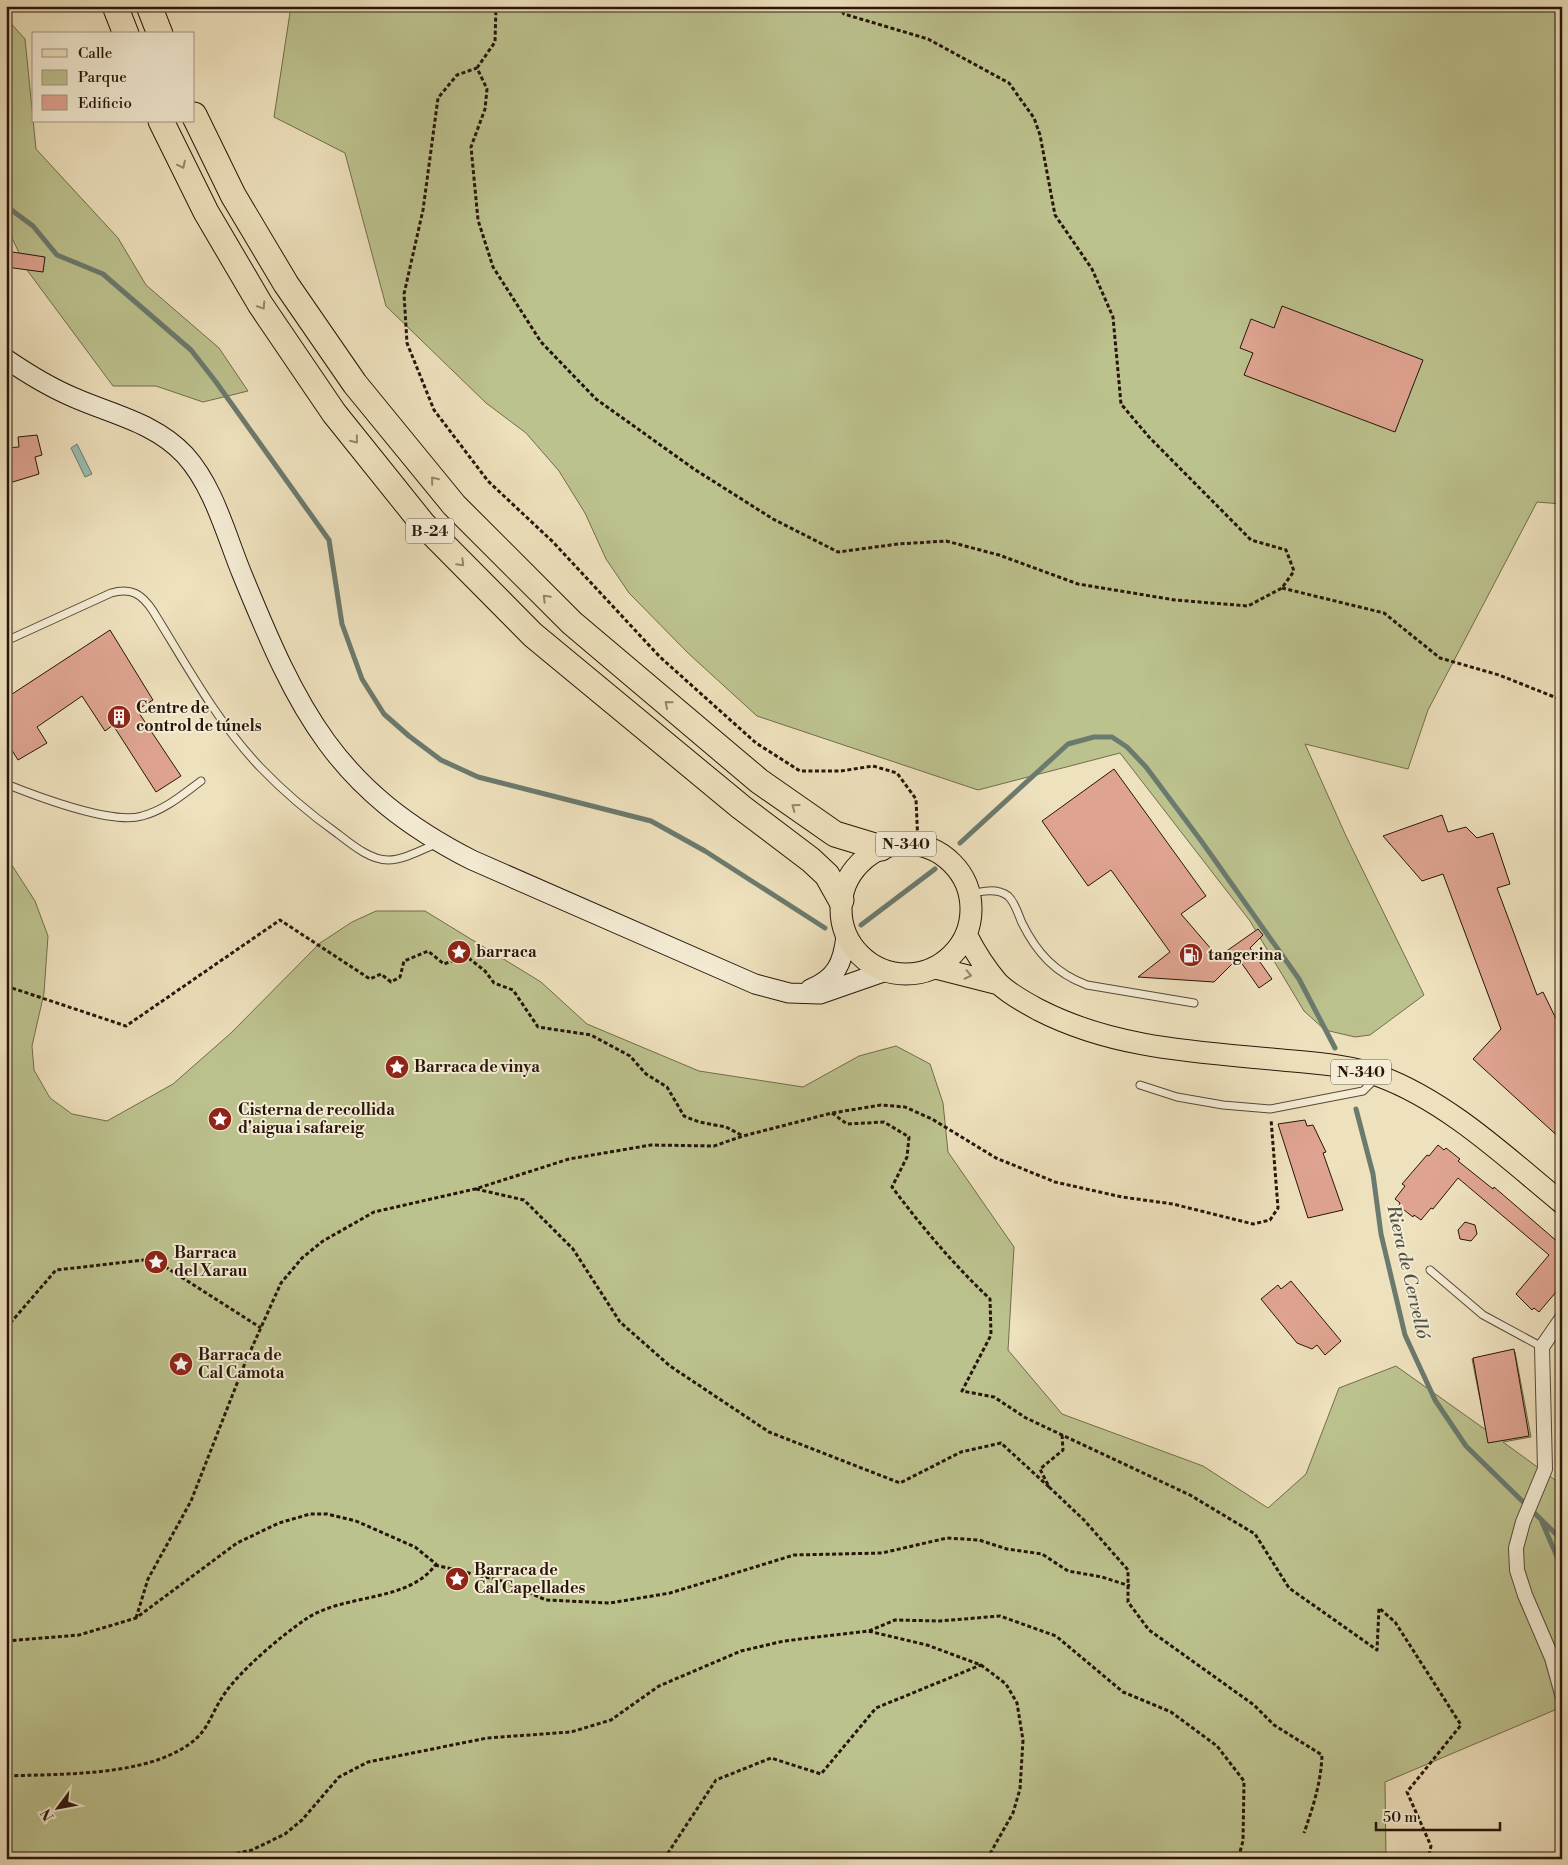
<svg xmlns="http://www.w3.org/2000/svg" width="1568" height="1865" font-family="'Libre Bodoni',serif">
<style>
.green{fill:#bcc28e;stroke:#726c4c}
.water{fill:#99beb0;stroke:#6b7a6e}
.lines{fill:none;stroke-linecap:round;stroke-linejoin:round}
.stream{stroke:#6b7a6e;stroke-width:5}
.building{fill:#dfa491;stroke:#27150a}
.lane-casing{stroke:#594837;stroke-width:9}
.street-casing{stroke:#594837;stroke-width:16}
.secondary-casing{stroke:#27150a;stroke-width:21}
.primary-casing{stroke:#27150a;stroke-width:23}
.highway-casing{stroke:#27150a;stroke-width:27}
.path{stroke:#27150a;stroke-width:3;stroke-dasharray:4 2.5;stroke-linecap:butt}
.lane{stroke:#f4ecd4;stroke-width:7}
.street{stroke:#f4ecd4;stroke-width:14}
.secondary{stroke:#f4ecd4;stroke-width:19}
.primary{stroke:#eee1bd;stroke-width:21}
.highway{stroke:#eee1bd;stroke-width:25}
.oneway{stroke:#94856c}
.labels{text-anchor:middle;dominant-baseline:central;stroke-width:4;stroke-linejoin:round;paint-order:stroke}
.shield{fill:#f4ecd4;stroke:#645647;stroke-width:1}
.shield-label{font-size:15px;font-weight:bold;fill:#27150a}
.poi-label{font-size:16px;font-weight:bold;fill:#27150a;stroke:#f4ecd4;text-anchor:start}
.water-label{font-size:18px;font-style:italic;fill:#4f5044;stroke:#f4ecd4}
</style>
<rect width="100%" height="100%" fill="#eee1bd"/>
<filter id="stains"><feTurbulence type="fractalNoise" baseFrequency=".004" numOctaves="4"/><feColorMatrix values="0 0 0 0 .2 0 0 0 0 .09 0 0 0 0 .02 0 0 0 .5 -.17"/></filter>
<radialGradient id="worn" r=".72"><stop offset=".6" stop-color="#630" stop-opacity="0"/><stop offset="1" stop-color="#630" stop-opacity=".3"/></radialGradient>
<!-- green -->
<path class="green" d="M291,6H1562V504L1537,502L1428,710L1408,769L1305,744L1346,836L1424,995L1370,1035L1355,1037L1325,1030L1304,1011L1250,921L1120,753L978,790L757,716L689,654L629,593L606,559L585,513L559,471L526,433L486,403L386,306L345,153L274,117Z
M6,18L25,39L36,149L118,238L146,285L219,348L248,391L203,402L156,386H113L27,270L6,225Z
M6,856L35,901L48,936L44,993L32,1046L34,1070L50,1098L72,1114L107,1121L173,1084L231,1033L320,943L352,922L376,911H425L541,982L587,1024L699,1071L803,1087L859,1056L896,1046L930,1064L943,1103L948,1152L1014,1247L1008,1350L1062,1414L1203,1466L1268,1508L1306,1474L1339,1388L1396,1366L1486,1430L1472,1359L1515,1352L1531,1437L1503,1442L1562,1485V1707L1385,1782L1386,1859H6Z"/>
<!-- water -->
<path class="water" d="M77,444L92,474L85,477L71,448Z"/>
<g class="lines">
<!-- stream -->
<path class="stream" d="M6,206L33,226L57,255L103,274L191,350L216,382L329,540L342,624L362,679L384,714L409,736L441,760L478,777L651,821L705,851L825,928
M960,843L1068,744L1094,737H1112L1127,747L1146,767L1202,842L1299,979L1335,1048
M861,925L935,869
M1356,1109L1373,1174L1381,1234L1405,1335L1435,1400L1466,1446L1562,1540
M1542,1522L1562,1568"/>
</g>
<!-- building -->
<path class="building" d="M6,251L45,257L43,272L6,267Z
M1282,306L1423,360L1395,432L1244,375L1253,353L1240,348L1251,319L1274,328Z
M37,435L42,455L35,457L39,474L6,484V448L19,447L18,437Z
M110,630L153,700L137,710L181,776L156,792L113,725L105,731L82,696L37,727L47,743L18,760L6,741V698Z
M1114,769L1206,896L1181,914L1218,957L1258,929L1263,935L1250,948L1272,979L1259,988L1238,958L1214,982L1138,977L1170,952L1111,870L1088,886L1042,821Z
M1442,815L1448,832L1466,827L1477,838L1493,833L1510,884L1497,888L1537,995L1543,992L1562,1031V1140L1473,1059L1501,1029L1443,874L1422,881L1383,836Z
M1305,1120L1307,1126L1313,1125L1326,1152L1323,1153L1343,1210L1308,1218L1278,1124Z
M1438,1145L1444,1150L1446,1148L1460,1159L1458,1161L1493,1189L1494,1187L1559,1243L1562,1240V1285L1539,1312L1534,1308L1532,1310L1516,1294L1549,1255L1458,1178L1433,1209L1431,1208L1421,1220L1414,1215L1413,1217L1399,1206L1400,1203L1395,1199L1405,1186L1402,1184L1427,1155L1429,1156Z
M1465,1222L1475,1225L1477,1234L1471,1241L1460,1239L1458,1230Z
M1291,1281L1341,1341L1325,1355L1317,1345L1312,1349L1297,1343L1261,1299L1278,1285L1281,1289Z
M1514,1349L1529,1436L1488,1443L1473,1358Z"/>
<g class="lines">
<!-- lane casing -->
<g class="lane-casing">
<path id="lane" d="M6,641L111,593C131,587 142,594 153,611C186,664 217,722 260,767C284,792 310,814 338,834C351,844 370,860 388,860C404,860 423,849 438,843
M6,784C36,796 112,825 142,816C165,810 182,795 201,781
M970,894C982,891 997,888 1008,896C1015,902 1018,914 1022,923C1037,953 1055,973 1087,985L1194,1003
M1140,1085L1177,1097L1223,1105L1270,1109L1363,1091L1376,1078
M1430,1270L1483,1315L1542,1347"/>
</g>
<!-- street casing -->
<g class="street-casing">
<path id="street" d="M1562,1318L1542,1347L1545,1469L1523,1522L1516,1548L1517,1570L1525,1595L1552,1658L1562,1694"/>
</g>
<!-- secondary casing -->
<g class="secondary-casing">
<path id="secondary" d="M6,359C28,374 51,388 75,398C114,415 155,423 185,455C214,487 226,535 242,574C298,711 335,790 472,860L755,984L789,993L820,994L886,971
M810,989C836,979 843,963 846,936"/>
</g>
<!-- primary casing -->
<g class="primary-casing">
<path id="primary" d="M841 909a65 65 0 1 1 130 0a65 65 0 1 1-130 0Z
M967,936C975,952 986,969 998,983C1009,994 1026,1003 1039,1010C1115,1049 1199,1052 1282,1060C1314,1063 1349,1065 1379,1076C1447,1101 1506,1157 1562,1203
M936,968L999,984"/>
</g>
<!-- highway casing -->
<g class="highway-casing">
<path id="highway" d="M115,6L126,34
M149,6L160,34
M194,115L233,195L286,284L355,384L454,505L572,623L759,781L835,834L881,848
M161,121L206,212L260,304L334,413L423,524L533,635L741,807L811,860L827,875L841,900"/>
</g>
<!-- path -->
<path class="path" d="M838,6L844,14L928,39L1009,83L1034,118L1040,135L1055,215L1092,269L1113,317L1121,404L1149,437L1251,540L1286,550L1294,571L1282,588L1248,606L1175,600L1078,584L999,555L946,541L898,544L838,552L773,519L694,469L596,399L541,342L493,267L478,220L471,147L485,109L487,89L477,68L457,75L438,98L423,210L404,294L407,343L434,410L488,481L553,542L660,657L756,743L800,771H841L873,766L897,773L916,799L918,844
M1537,6L1562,11
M477,68L495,42L496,6
M1282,588L1384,613L1440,658L1499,675L1562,700
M6,986L126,1026L280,920L370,979L381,974L391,982L400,977L404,961L428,951L444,964L466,956L485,971L494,983L513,990L538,1027L591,1035L630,1056L646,1074L667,1087L684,1116L699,1122L726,1127L743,1136
M832,1113L847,1124L884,1122L909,1137L907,1157L892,1187C922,1227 953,1264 990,1299L991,1335L962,1391L994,1397L1026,1418L1190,1495L1255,1534L1289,1588L1377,1650L1379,1608L1395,1622L1461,1725L1407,1792L1431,1846L1428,1859
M476,1189L524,1200L573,1249L620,1322L670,1366L769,1432L900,1483L961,1452L1001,1443L1049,1487
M6,1328L56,1270L153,1259L261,1328
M1062,1435L1063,1450L1040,1469L1049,1487L1084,1520L1128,1570V1602L1149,1630L1254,1705L1274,1725L1322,1755C1321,1783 1313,1807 1304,1833
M435,1565L502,1581L546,1600L610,1603L670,1593L794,1555L882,1553L947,1538L979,1540L1007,1549L1042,1554L1068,1571L1102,1577L1130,1586
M136,1618L148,1579L191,1501L245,1363L281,1283L302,1258L323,1241L374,1212L475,1189L569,1159L651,1145L714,1146L743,1136L832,1113L881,1105L905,1107L932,1119L996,1158L1055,1182L1122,1197L1173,1204L1253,1224L1270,1220L1278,1208L1271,1119
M869,1631L895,1620L940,1621L1000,1616L1056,1636L1123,1692L1171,1712L1217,1746L1244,1781L1243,1841L1238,1859
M6,1641L79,1635L136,1618L237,1543L279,1523L310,1514H327L356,1521L415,1547L436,1564C409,1603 344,1593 306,1619C281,1636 242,1669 225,1693C207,1719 210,1734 178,1751C132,1776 58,1774 6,1776
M211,1859L252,1850L285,1834L302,1820L339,1777L368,1762L487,1738L571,1732L611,1720L659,1686L741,1651L784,1641L868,1631L927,1645L981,1665L1006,1684L1017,1703L1023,1740L1020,1789L1013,1813L987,1859
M664,1859L716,1780L771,1758L821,1774L876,1708L981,1665"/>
<!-- lane -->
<use href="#lane" class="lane"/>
<!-- street -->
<use href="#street" class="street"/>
<!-- secondary -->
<use href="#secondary" class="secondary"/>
<!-- primary -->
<use href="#primary" class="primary"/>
<!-- highway -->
<use href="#highway" class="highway"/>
</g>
<!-- one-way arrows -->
<defs><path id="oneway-chevron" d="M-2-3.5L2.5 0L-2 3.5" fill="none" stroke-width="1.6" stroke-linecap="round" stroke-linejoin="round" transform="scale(1.25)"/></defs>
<g class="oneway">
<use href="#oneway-chevron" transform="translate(182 165) rotate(64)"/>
<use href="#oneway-chevron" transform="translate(262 306) rotate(57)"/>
<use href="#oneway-chevron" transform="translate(355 440) rotate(51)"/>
<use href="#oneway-chevron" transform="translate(434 480) rotate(-129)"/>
<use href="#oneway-chevron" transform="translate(461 563) rotate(45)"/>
<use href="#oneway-chevron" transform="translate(546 598) rotate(-135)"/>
<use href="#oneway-chevron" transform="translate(668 704) rotate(-140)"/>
<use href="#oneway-chevron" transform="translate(795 807) rotate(-144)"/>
<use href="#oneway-chevron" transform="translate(968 975) rotate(12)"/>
</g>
<!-- icons -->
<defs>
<g id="building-disc" transform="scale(1.25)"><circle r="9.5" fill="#8f2418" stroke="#f4ecd4"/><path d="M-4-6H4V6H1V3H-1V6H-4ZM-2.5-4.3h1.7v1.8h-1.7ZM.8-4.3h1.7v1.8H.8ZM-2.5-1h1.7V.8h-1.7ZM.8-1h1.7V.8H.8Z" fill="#fff"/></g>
<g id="sight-disc" transform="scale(1.25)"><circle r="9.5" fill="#8f2418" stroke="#f4ecd4"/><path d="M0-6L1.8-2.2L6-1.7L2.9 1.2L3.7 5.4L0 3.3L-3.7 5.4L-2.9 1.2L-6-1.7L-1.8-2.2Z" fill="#fff"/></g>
<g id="fuel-disc" transform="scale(1.25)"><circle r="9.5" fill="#8f2418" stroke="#f4ecd4"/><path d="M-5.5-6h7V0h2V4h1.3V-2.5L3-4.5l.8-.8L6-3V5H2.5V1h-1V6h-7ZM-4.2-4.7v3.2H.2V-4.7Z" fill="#fff"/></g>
</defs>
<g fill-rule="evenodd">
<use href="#building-disc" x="119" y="717"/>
<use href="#sight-disc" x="459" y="952"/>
<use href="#fuel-disc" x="1191" y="955"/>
<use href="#sight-disc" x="397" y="1067"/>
<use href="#sight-disc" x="220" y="1119"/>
<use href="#sight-disc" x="156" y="1262"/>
<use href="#sight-disc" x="181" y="1364"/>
<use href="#sight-disc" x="457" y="1579"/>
</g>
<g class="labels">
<!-- shield labels -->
<g class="shield">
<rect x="406" y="518.5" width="48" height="25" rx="4"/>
<rect x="876" y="831.5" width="60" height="25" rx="4"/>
<rect x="1331" y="1059.5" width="60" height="25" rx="4"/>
</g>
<g class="shield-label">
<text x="430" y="531">B-24</text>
<text x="906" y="844">N-340</text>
<text x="1361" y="1072">N-340</text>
</g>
<!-- poi labels -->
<g class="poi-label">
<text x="136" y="708">Centre de<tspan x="136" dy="18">control de túnels</tspan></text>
<text x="476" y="952">barraca</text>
<text x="1208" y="955">tangerina</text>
<text x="414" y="1067">Barraca de vinya</text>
<text x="238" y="1110">Cisterna de recollida<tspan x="238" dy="18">d'aigua i safareig</tspan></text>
<text x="174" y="1253">Barraca<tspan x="174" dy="18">del Xarau</tspan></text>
<text x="198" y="1355">Barraca de<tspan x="198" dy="18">Cal Camota</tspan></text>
<text x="474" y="1570">Barraca de<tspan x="474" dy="18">Cal Capellades</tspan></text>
</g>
<!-- water labels -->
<g class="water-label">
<text transform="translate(1408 1272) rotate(77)">Riera de Cervelló</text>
</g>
</g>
<!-- margin -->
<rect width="1568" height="1865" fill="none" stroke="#eee1bd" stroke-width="25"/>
<rect x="8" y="8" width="1553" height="1850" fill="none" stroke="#27150a" stroke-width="2.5"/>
<rect x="12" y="12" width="1543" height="1840" fill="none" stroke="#27150a"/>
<!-- legend -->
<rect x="32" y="32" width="162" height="90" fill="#f4ecd4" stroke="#a29683"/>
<rect x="42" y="49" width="25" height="8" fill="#eee1bd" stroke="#a29683"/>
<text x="78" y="58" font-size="15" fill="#27150a">Calle</text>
<rect x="42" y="70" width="25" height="15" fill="#bcc28e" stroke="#a29683"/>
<text x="78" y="82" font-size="15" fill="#27150a">Parque</text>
<rect x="42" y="95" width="25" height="15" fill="#dfa491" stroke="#a29683"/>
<text x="78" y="108" font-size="15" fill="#27150a">Edificio</text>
<!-- north arrow -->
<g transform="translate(58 1808) rotate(238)" stroke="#f4ecd4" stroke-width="4" paint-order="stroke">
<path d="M0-4L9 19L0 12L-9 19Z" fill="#27150a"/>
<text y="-8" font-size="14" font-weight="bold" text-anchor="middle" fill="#27150a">N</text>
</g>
<!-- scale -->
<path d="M1376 1822v8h124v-8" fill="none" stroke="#27150a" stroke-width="2.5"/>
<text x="1383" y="1822" font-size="15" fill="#27150a" stroke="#f4ecd4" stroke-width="4" paint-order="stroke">50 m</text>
<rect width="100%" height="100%" filter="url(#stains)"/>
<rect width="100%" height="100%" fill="url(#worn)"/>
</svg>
